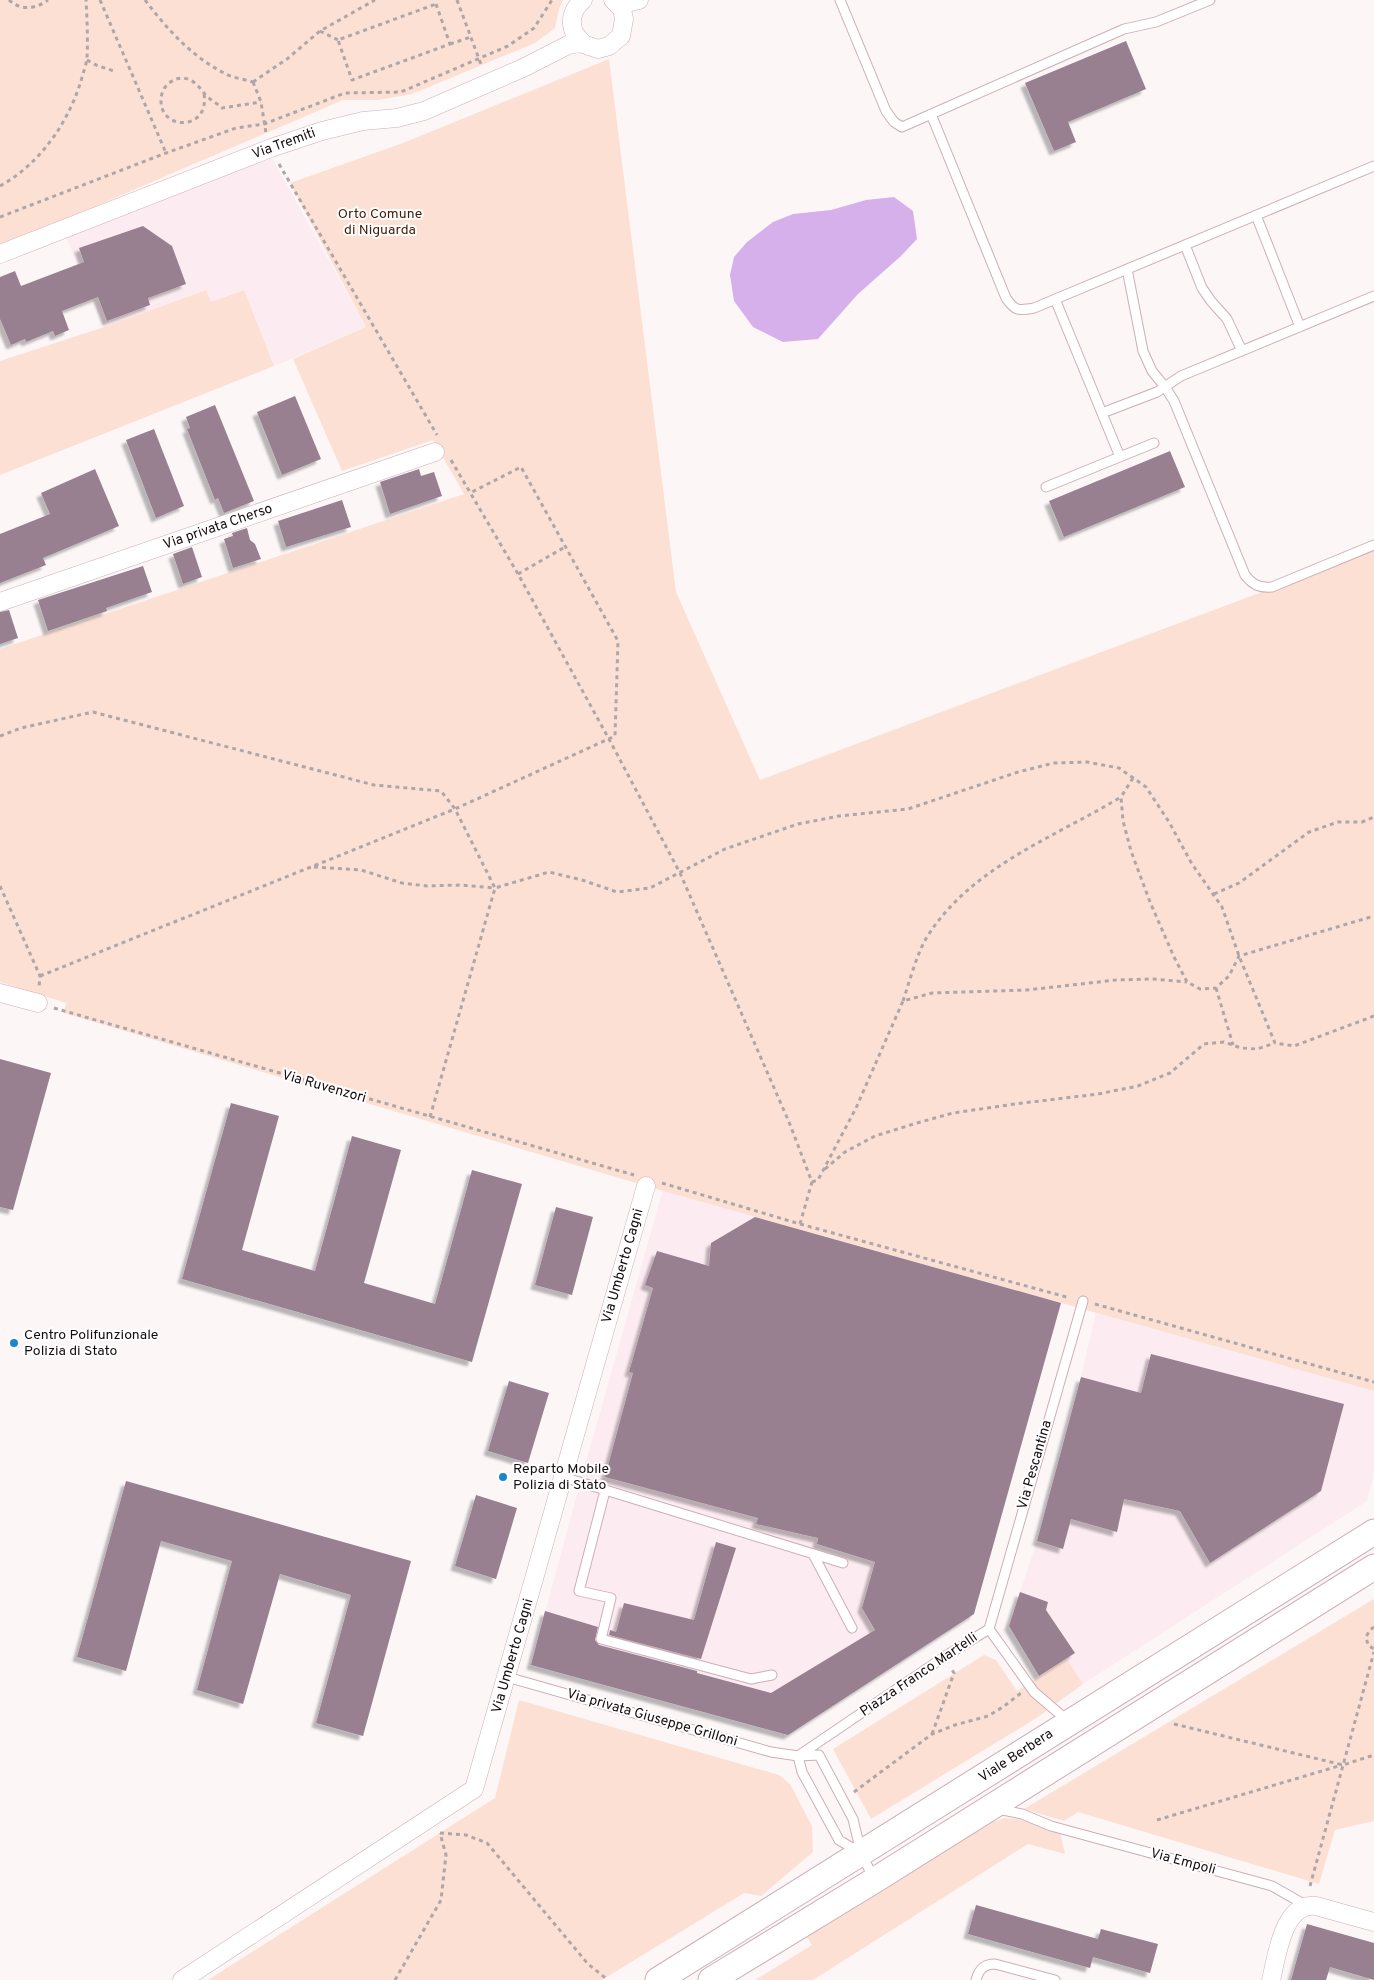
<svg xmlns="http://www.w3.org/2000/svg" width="1374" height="1980" font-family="Overpass,sans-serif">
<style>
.built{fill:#fcebf0}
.green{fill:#fde0d4}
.water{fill:#d6b0ea}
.building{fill:#988091;filter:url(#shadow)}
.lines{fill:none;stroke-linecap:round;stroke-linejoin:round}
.lane-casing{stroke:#cdaeb7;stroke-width:11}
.street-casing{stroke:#cdaeb7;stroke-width:19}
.secondary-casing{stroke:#cdaeb7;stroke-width:27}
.path{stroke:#aea6a8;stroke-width:3;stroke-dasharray:4 4;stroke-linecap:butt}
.lane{stroke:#fff;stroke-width:9}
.street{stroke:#fff;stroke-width:18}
.secondary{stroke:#fff;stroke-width:25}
.poi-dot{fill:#1b84cf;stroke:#fff;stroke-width:2}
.labels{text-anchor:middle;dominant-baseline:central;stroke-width:4;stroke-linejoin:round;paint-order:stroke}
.street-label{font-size:14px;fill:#170c0f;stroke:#fff}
.park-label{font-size:14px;fill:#451b05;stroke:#fff}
.poi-label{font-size:14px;fill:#170c0f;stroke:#fff;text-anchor:start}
</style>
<defs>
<filter id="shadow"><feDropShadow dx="-4.5" dy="4.5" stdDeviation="1" flood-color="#0004"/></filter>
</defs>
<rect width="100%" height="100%" fill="#fcf6f7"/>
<!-- built -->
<path class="built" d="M269,153L366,327L274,366L243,290L211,302L205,290L104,327L65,234Z
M663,1190L1061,1303L974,1614L788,1735L531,1665L580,1483Z
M1096,1313L1374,1391V1474L1367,1501L1083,1684L1067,1659L1039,1676L1009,1626L1037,1541L1081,1377Z"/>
<!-- green -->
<path class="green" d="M0,0H563L559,9L555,28L535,43L412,94L378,100H343L59,222L0,246Z
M609,59L676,592L760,780L1374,550V1391L646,1186L64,1013L66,1003L0,982V649L464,494L433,440L342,471L293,359L366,327L290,183L403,143Z
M206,290L211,302L244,290L274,366L0,475V361L104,327Z
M1374,1599V1821L1335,1830L1319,1884L1078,1812L1064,1821L1024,1809Z
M984,1655L996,1660L1017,1691L1067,1659L1083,1684L1038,1717L871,1819L833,1749Z
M519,1700L779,1775L790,1784L812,1826L813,1852L761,1896L744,1893L602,1980H208L495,1798Z
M1005,1818L1018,1819L1060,1832L1065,1854L1028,1844L813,1980H755L812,1945L803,1931L860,1902L993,1822Z"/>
<!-- water -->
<path class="water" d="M894,197L913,211L917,239L901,256L858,294L818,339L783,342L753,327L734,301L730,275L734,257L747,242L773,222L793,214L831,210L866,200Z"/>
<!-- building -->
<path class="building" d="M1126,41L1146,89L1068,122L1076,142L1054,151L1025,83Z
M143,226L172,246L186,284L148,298L150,305L107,321L98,297L62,311L69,330L55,336L53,331L26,342L25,339L11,345L0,319V277L15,271L21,286L84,262L79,248Z
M295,396L321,459L282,475L257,412Z
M215,405L254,501L224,513L218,498L215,500L187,429L190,428L186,417Z
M154,429L184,506L156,518L126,440Z
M1170,451L1185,487L1064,537L1049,501Z
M95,469L119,526L43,558L46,565L0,583V534L50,514L41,493Z
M419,469L421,476L434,472L442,496L390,514L380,482Z
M342,500L351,527L286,547L278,521Z
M247,528L250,540L255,544L261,559L233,568L224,539L233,536L232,533Z
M192,547L202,577L183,584L173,554Z
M143,566L152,592L106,608L107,611L48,631L38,600Z
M9,610L18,638L0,644V612Z
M0,1059L51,1073L13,1210L0,1207Z
M231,1103L279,1116L242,1250L315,1271L352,1136L401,1150L364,1283L435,1304L472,1170L522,1184L472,1362L182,1279Z
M556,1207L593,1217L572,1295L535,1285Z
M755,1217L1061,1303L974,1614L788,1735L531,1665L545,1611L598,1627L595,1640L599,1645L697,1671V1673L771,1693L875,1630L862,1608L875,1562L817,1544L818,1538L756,1524L758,1518L605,1477L633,1373L629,1372L653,1288L645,1285L657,1251L709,1266L711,1243Z
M1151,1354L1344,1404L1321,1491L1210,1563L1180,1511L1124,1499L1117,1532L1071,1519L1063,1549L1037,1541L1081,1377L1141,1393Z
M509,1381L549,1393L528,1463L488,1451Z
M126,1481L411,1561L363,1736L316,1723L351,1595L280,1574L243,1704L197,1690L232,1561L161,1541L126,1671L77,1657Z
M476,1495L517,1508L496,1579L455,1566Z
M716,1542L736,1548L701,1659L609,1635L610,1630L616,1632L624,1603L694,1620Z
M1020,1592L1048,1602L1046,1610L1075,1653L1039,1676L1009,1626Z
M976,1905L1098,1939L1101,1929L1158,1944L1150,1973L1093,1957L1090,1968L968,1934Z
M1307,1924L1374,1943V1980L1330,1967L1326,1980H1291Z"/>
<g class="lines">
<!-- lane casing -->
<g class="lane-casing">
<path id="lane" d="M840,0L886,111L894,122L902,127L1124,29L1156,22L1210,0
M931,114L1006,298C1015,311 1018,311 1034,308L1374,166
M1256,215L1300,327
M1185,245L1202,288L1211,301L1227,319L1242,351
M1127,269L1143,351L1152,371L1165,387L1174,401L1245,575C1253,585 1259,588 1272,587L1374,545
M1055,299L1120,457
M1102,413L1157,392L1181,376L1374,296
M1046,487L1154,443
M563,1477L843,1563
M605,1491L579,1591L611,1598L601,1639L751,1679L772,1675
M813,1554L852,1628
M989,1629L1083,1301
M989,1629L1034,1692L1068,1721
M507,1677L771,1752L798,1756L819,1755L853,1819L861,1853L874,1879
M798,1756L944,1657L989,1629
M798,1756L802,1772L839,1840L857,1851
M998,1809L1022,1814L1051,1826L1272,1886L1307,1906
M976,1980C979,1969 984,1964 995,1964L1055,1980"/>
</g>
<!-- street casing -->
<g class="street-casing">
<path id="street" d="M583,0C568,13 568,31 584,44
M618,5L639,0
M0,254L271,148L322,131L363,121L397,118L424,111L523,68L568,45L580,43L598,49L609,46L621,36L624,19L622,9L613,0
M0,602L435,452
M0,993L38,1003
M182,1980L474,1789L646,1186
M1271,1980C1277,1956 1283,1902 1316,1906L1374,1922"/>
</g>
<!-- secondary casing -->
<g class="secondary-casing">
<path id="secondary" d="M658,1980L1374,1532
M711,1980L875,1880L1374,1567"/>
</g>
<!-- path -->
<path class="path" d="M9,0C21,11 36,9 48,0
M100,0L166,153
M145,0C167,29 191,56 224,73C232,78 244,79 253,82
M457,0L482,67
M436,4L450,44L352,80L338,40Z
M320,31L338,40
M450,44L471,37
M87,60L96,65L114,71
M253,82L287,59L320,31L375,0
M253,82L261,102L266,133
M204,94C210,131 160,131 161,100C161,94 164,87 169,83C184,72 195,81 204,93C208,99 217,103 222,108L261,102
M279,164L437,435
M0,186C40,164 68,123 81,81C83,73 86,66 87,58C88,39 87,19 86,0
M0,217L166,153L236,128L264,124L345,93L401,92L508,46L534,28L552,0
M451,460L518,574L609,739L680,873L789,1122L812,1182L800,1224
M518,574L565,547
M0,736L21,728L93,712L374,785L441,791L455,809L495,888
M1133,778L1121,797L1123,821L1131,851L1150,902L1174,957L1187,982L1200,989L1216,988L1229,976L1239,956L1374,916
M314,867L361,870L402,883L427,886L460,885L495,888
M0,886L40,976L39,987
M1214,894L1239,883L1309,832L1338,822H1362L1374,817
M40,976L455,809L615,736L618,641L521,467L470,493
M1216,988L1233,1045
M903,1001C909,983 917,953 927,937C971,867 1053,838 1121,797
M54,1008L634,1175
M430,1117L495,888L549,872L582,880L617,892L650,888L725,849L798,824L839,816L908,809L1018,772L1054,763L1087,762L1119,768L1146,787L1169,822L1192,864L1222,907L1239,956L1275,1043L1294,1046L1374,1016
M825,1169L845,1152L875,1136L917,1123L953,1113L1015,1104L1098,1094L1138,1086L1170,1073L1204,1044L1224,1042L1241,1048L1257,1049L1275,1043
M812,1182L818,1180L856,1108L903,1001L932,993L1027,990L1116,980L1153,979L1187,982
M662,1183L800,1224L1070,1298
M1095,1304L1374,1382
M1374,1627L1370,1630L1366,1637L1368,1645L1374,1649
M1174,1724L1343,1765L1374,1755
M932,1734L954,1673L950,1667
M854,1792L932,1734L955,1725L988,1716L1003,1707L1021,1693
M1157,1820L1342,1765
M440,1833L466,1835L487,1843L588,1964L608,1980
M1310,1886L1374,1652
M395,1980L441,1900L446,1855L440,1833"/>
<!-- lane -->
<use href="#lane" class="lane"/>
<!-- street -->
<use href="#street" class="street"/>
<!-- secondary -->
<use href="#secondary" class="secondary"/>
</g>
<!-- markers -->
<g class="poi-dot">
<circle cx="14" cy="1343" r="5"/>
<circle cx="503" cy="1477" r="5"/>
</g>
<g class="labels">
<!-- street labels -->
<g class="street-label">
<text transform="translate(284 144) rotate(-20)">Via Tremiti</text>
<text transform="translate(218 527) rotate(-19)">Via privata Cherso</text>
<text transform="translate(324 1087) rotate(16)">Via Ruvenzori</text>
<text transform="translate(623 1266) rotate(-74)">Via Umberto Cagni</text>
<text transform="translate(1035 1465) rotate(-74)">Via Pescantina</text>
<text transform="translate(513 1656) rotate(-74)">Via Umberto Cagni</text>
<text transform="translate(919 1675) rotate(-34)">Piazza Franco Martelli</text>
<text transform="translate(652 1718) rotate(16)">Via privata Giuseppe Grilloni</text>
<text transform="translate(1016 1756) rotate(-33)">Viale Berbera</text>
<text transform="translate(1183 1862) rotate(15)">Via Empoli</text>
</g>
<!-- park labels -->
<g class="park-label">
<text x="380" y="214">Orto Comune<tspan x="380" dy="16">di Niguarda</tspan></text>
</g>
<!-- poi labels -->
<g class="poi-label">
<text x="24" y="1335">Centro Polifunzionale<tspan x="24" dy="16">Polizia di Stato</tspan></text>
<text x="513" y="1469">Reparto Mobile<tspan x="513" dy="16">Polizia di Stato</tspan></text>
</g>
</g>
</svg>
